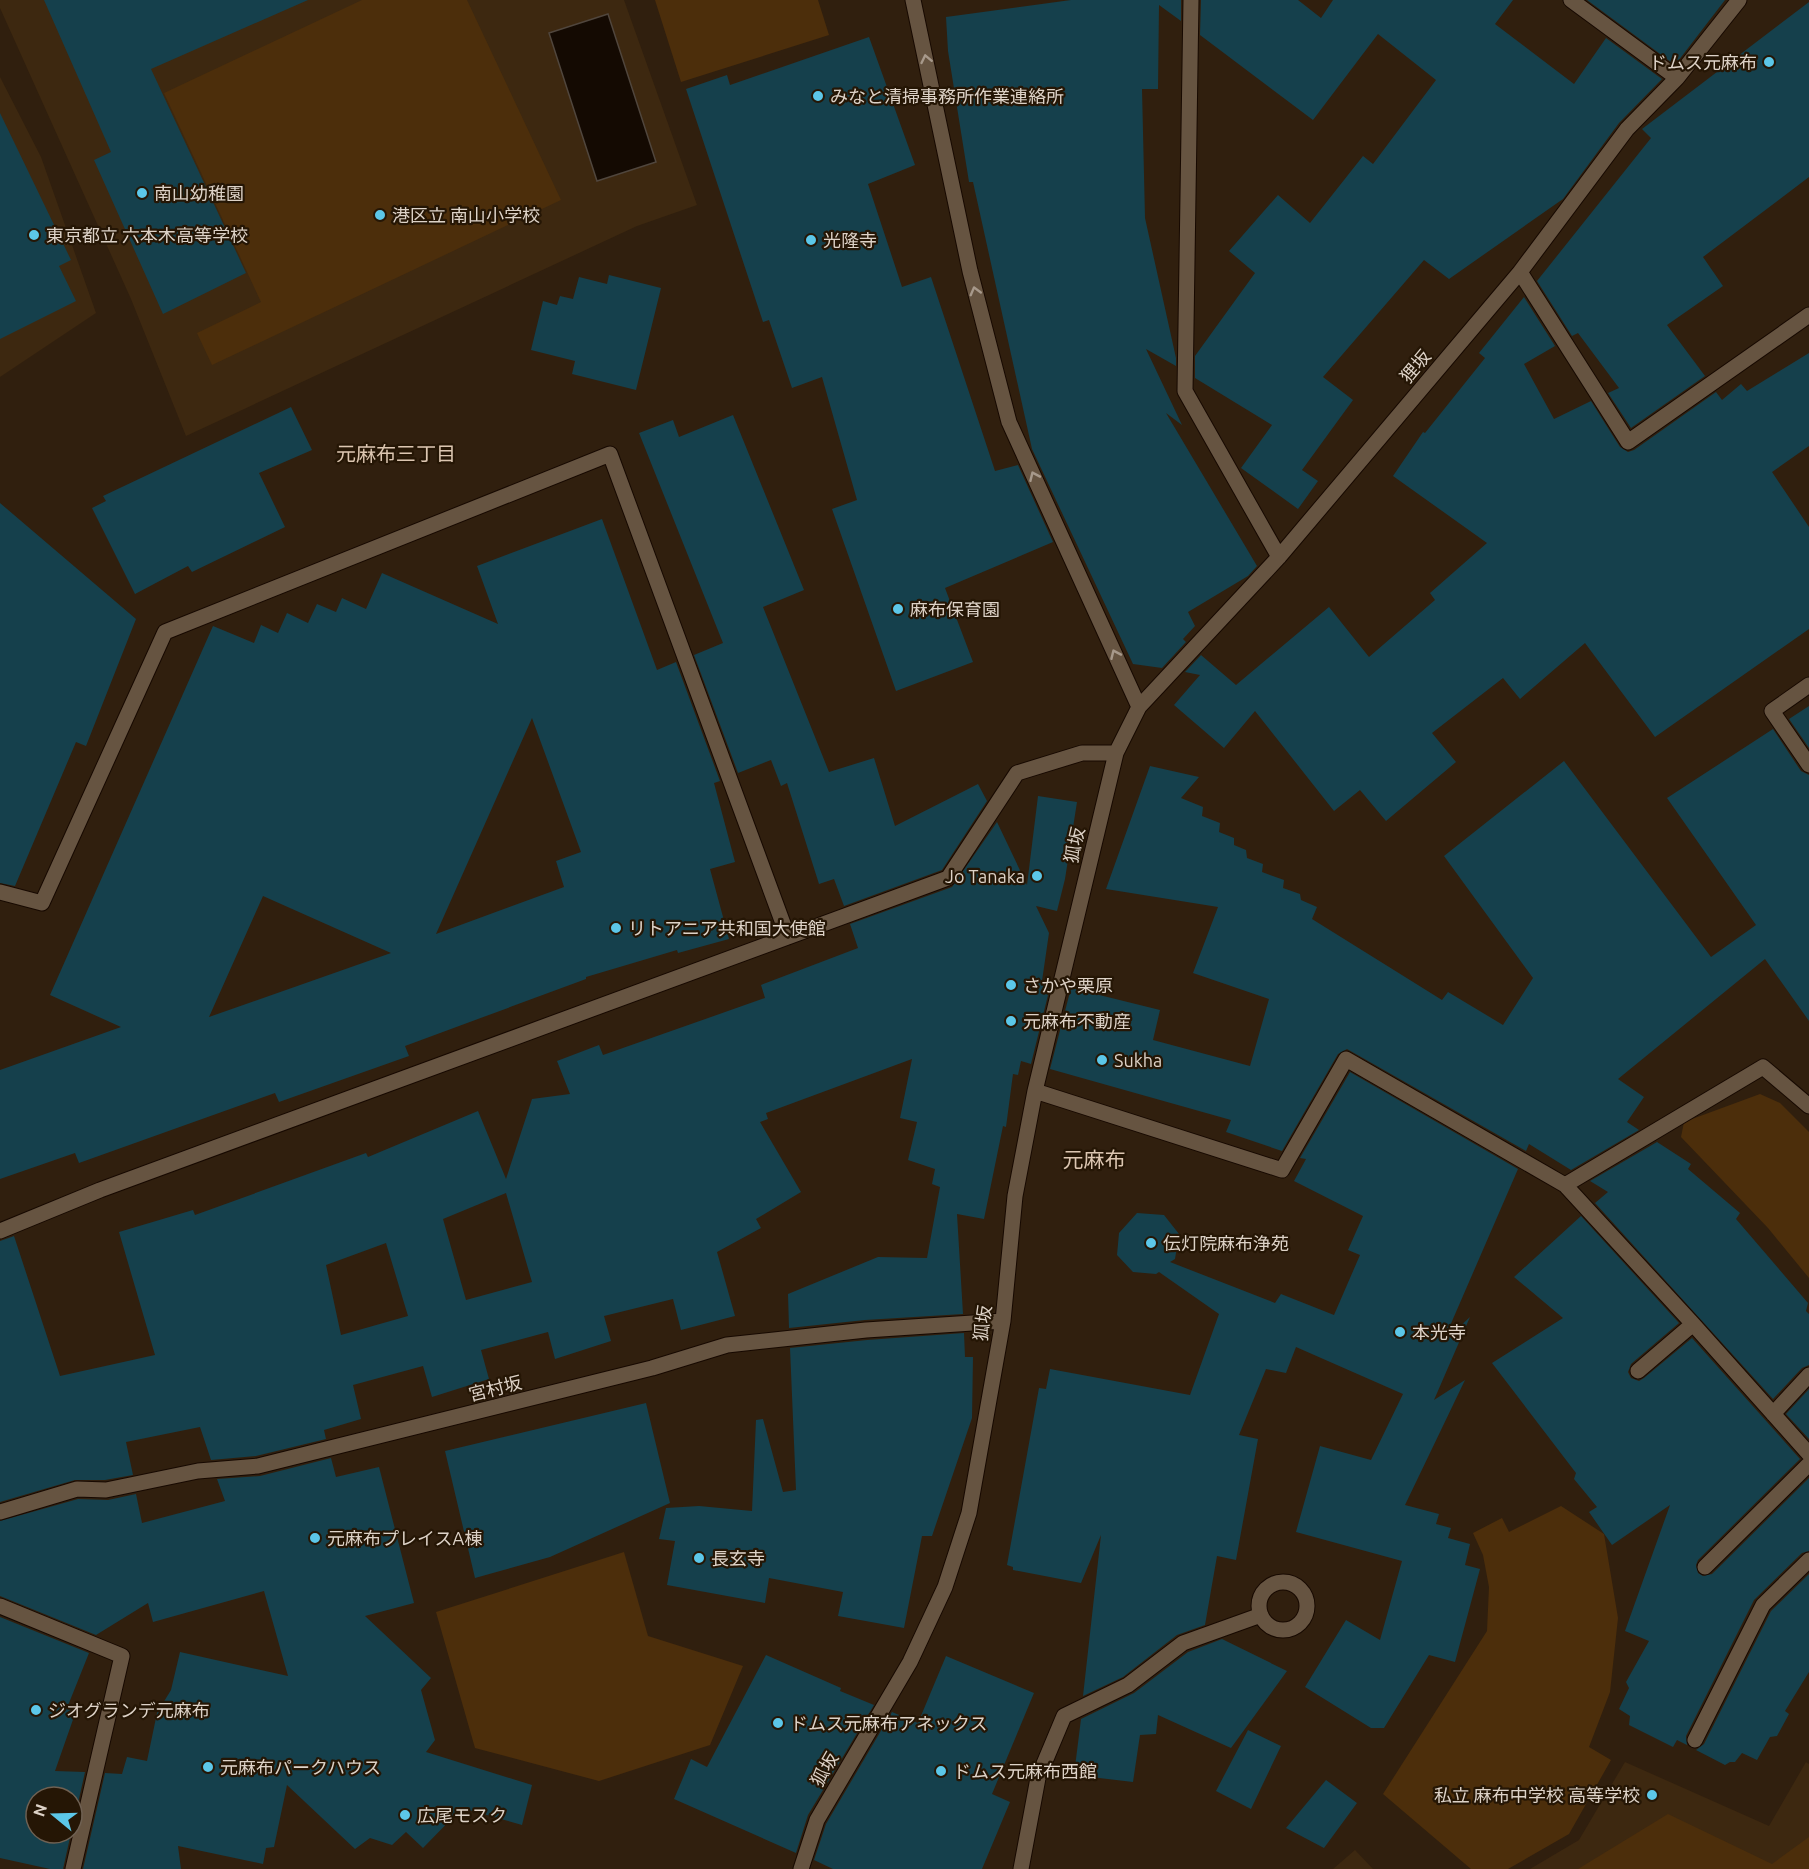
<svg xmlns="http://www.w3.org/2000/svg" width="1809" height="1869" font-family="Ubuntu,'Noto Sans JP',sans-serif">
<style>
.built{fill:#3d2810}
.green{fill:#4c2e0b}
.water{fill:#140a02;stroke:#50463d;stroke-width:1.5}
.building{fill:#15404c;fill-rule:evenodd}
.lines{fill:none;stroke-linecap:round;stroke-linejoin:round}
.minor-casing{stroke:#170900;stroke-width:17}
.minor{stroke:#665441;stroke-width:15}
.oneway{stroke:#a7998b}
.poi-dot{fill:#5cc7e8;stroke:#251605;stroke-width:2}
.labels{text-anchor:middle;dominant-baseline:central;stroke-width:4.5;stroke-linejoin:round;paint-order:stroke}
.poi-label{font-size:18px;fill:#ddd2c7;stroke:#251605;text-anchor:start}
.street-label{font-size:18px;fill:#ddd2c7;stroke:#251605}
.neighbourhood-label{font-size:20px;fill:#dcc6b1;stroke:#251605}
.quarter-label{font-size:21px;fill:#dcc6b1;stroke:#251605}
</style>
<rect width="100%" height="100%" fill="#301f0e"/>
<!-- built -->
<path class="built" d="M0,0H624L697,205L637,226L186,436L131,299L0,8Z
M0,77L41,157L96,313L0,377Z
M1625,1762L1769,1826L1806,1762L1809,1764V1869H1530L1579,1840Z
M1355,1850L1373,1869H1333Z"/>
<!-- green -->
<path class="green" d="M362,0H467L561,200L212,365L197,333L261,302L164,93Z
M655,0H818L829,35L681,82Z
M1760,1094L1780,1103L1809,1132V1278L1768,1228L1681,1137L1684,1122Z
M1561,1506L1604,1534L1618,1618L1610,1692L1589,1747L1611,1760L1569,1834L1508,1869H1471L1383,1794L1487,1631L1489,1587L1483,1555L1473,1533L1502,1518L1509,1532Z
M624,1552L648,1636L743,1666L710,1745L599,1781L475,1748L436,1612Z
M1668,1814L1772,1864L1809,1837V1869H1578Z"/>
<!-- water -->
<path class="water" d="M608,14L656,162L597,181L549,33Z"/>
<!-- building -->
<path class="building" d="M44,0H308L151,69L246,273L163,314L94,160L111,152Z
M1071,0H1181V21L1159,5L1158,89H1142L1145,218L1176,358V366L1146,349L1182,425L1166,413L1257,566L1248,576L1188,612L1195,626L1183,639L1186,642L1162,668L1133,664L1032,449L973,182H969L948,51L946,17Z
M1201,0H1298L1321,18L1333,0H1513L1495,24L1574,84L1606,38L1662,79L1619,123L1563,199L1449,279L1424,260L1323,377L1353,400L1302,470L1318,481L1298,509L1241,468L1272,425L1195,378V356L1255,273L1229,251L1278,195L1310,223L1363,156L1373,164L1436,80L1378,34L1313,120L1200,35Z
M1587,0H1725L1675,65Z
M1809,2V177L1703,257L1723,286L1667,325L1705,376L1631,428L1608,393L1619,388L1578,333L1572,336L1537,281L1651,138L1642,129Z
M869,37L915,165L868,184L902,287L931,277L995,471L1018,465L1053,542L945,588L973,662L896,691L832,509L857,500L822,377L792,388L769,320L763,322L686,89L727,75L730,85Z
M0,113L71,260L59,266L76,301L0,339Z
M609,275L661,288L636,390L572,374L575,361L531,350L543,301L557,305L560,296L573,299L579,277L607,284Z
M1524,297L1555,346L1524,364L1554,419L1591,401L1620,447L1628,452L1634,450L1716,392L1722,400L1741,384L1747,391L1809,353V446L1772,472L1809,527V629L1655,737L1585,643L1520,699L1503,678L1432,733L1456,762L1386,821L1360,790L1334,811L1255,711L1224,748L1174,705L1200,675L1185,672L1201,655L1236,685L1329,607L1369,657L1435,600L1430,593L1487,543L1393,476L1423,432L1425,433L1485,358L1479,353Z
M291,407L312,450L259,473L285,527L192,572L188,566L135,594L92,508L106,501L103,496Z
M733,415L804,590L763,607L829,772L874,758L895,826L978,784L987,801L942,870L844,906L834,879L819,884L787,783L781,786L771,760L738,773L694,655L723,643L639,433L673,420L679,437Z
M0,503L136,619L86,746L76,742L15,886L0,883Z
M602,519L657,670L676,662L720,781L714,783L735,862L710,869L729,939L678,953L677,950L586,977V979L405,1046L409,1056L279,1102L275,1093L79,1163L75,1153L0,1179V1070L121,1027L50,995L213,626L254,643L261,625L278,633L287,613L308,623L317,604L336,612L342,598L366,609L382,573L498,624L477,566ZM532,718L581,852L556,861L564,887L436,934ZM263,896L391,953L209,1017Z
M1809,706V748L1789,719Z
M1773,729L1801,771L1809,775V1021L1765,959L1618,1079L1644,1097L1627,1122L1639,1130L1571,1170L1529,1144L1526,1151L1347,1049L1338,1054L1282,1151L1226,1132L1231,1120L1050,1069L1071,988L1160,1010L1153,1040L1250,1066L1269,999L1193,973L1218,907L1106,889L1150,766L1199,777L1181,798L1203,807L1202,816L1220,823L1219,832L1234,838V845L1246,850L1247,858L1263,864L1262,872L1284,880L1283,888L1300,894L1301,900L1317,907L1312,919L1442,1000L1448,992L1503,1025L1533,978L1444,856L1564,761L1711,957L1756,925L1667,798Z
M1038,796L1077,802L1065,879L1057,911L1036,906L1049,933L1042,981L1049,982V991L1031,1064L1021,1061L1018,1075L1013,1074L1006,1127L1003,1126L984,1219L957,1214L963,1314L865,1320L789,1328L788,1294L878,1257L927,1258L940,1187L932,1184L935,1169L908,1160L917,1122L900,1118L912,1059L766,1113L768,1119L760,1122L801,1192L756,1219L761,1228L717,1252L735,1316L681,1330L673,1299L604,1316L611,1341L555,1359L548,1332L481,1350L489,1379L432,1397L423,1366L353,1385L361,1419L324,1430L326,1439L256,1456L211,1460L200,1427L126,1442L133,1475L105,1480H75L0,1502V1241L14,1236L60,1376L155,1355L119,1232L193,1210L195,1215L366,1153L368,1157L478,1111L506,1179L532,1099L570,1094L557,1061L599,1045L603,1055L765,998L761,985L858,948L850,924L952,887L997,822L1027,885ZM506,1193L532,1282L466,1300L443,1219ZM386,1243L408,1316L341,1335L326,1265Z
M1350,1072L1518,1169L1443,1342L1470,1317L1434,1400L1465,1380L1405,1505L1439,1514L1436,1524L1451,1528L1448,1538L1470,1544L1465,1565L1480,1569L1455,1662L1429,1655L1384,1728H1371L1305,1687L1346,1620L1380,1640L1402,1561L1296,1532L1320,1446L1371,1460L1403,1394L1296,1347L1286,1373L1266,1369L1239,1435L1258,1439L1236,1560L1217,1556L1205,1625L1177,1635L1123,1677L1083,1696L1101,1535L1081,1583L1013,1570V1567L1007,1565L1039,1388L1046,1389L1050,1369L1190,1395L1219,1314L1159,1272L1156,1274L1133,1272L1117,1255L1119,1233L1137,1213L1164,1215L1179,1234L1175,1259L1170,1262L1275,1303L1281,1294L1334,1315L1360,1255L1348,1250L1363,1216L1294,1181L1306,1159L1300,1158Z
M1657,1142L1691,1164L1688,1169L1740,1213L1736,1219L1808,1303L1806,1311L1809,1314V1365L1802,1368L1773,1399L1595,1203L1608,1192L1590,1181Z
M1581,1216L1679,1323L1631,1364L1628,1372L1631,1378L1639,1381L1644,1378L1692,1338L1800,1459L1698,1560L1696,1565L1698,1573L1703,1576L1712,1574L1809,1478V1551L1802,1553L1754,1600L1686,1736L1687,1745L1677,1740L1673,1747L1629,1725L1630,1716L1619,1709L1629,1688L1626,1682L1649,1641L1625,1631L1670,1505L1612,1545L1589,1512L1597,1507L1574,1479L1576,1473L1492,1363L1563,1318L1514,1277Z
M964,1333L965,1357H973L972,1418L932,1536H922L904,1628L838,1616L843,1592L769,1578L765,1603L667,1585L675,1541L659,1539L666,1508L699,1506L752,1511L756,1420L763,1419L783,1492L796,1490L790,1348L867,1340Z
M1809,1389V1439L1786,1414Z
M646,1403L670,1503L550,1557L475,1578L445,1451Z
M331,1458L336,1477L379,1467L414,1603L365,1616L431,1678L421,1690L435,1740L426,1752L532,1785L522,1825L462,1808L423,1848L406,1832L392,1845L370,1838L355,1849L287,1785L274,1847L266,1848L263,1864L178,1846L181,1869H83L105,1773L122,1774L127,1757L147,1761L157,1713L171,1690L180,1652L288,1676L264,1591L153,1622L148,1603L96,1635L0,1596V1521L78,1499L108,1500L136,1494L142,1523L225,1501L217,1479L260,1476Z
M1809,1574V1672L1785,1711L1789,1714L1777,1736L1770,1737L1757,1760L1742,1753L1735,1762H1730L1725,1765L1696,1750L1704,1744L1771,1611Z
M0,1617L89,1653L67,1708L76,1711L55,1771L85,1772L72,1830V1797H36V1833H71L63,1869H50L0,1858Z
M1222,1639L1287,1671L1231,1748L1158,1715L1156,1734L1140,1735L1133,1782L1074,1775L1081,1719L1134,1693L1188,1652Z
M766,1655L841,1688L840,1691L874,1705L808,1815L796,1853L674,1799L691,1759L707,1767Z
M946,1656L1034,1693L992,1794L1010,1802L982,1869H833L814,1860L826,1824L892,1712L918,1723Z
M1248,1730L1281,1746L1251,1809L1216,1791Z
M1326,1780L1357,1803L1324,1848L1286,1828Z"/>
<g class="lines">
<!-- minor casing -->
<g class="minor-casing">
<path id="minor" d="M913,0L970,271L1009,422L1139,707
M1191,0L1185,391L1279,557
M1571,0L1677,78
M1520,272L1628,442L1809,315
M1809,685L1772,711L1809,765
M0,892L42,903L165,632L610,454L788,937
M1035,1091L1282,1170L1346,1059L1565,1185L1763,1067L1809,1106
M1565,1185L1693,1324L1809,1454
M0,1231L100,1190L948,878L1017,773L1082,753H1116
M1638,1371L1693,1324
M1773,1414L1809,1375
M0,1512L77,1489L106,1490L198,1471L258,1466L652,1368L727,1345L866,1330L1003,1321
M1705,1567L1809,1464
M1259 1606a24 24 0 1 1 48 0a24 24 0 1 1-48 0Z
M0,1606L122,1656L73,1869
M1695,1740L1763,1605L1809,1560
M801,1869L817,1820L910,1662L945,1587L969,1513L1003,1321L1015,1196L1035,1091L1116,753L1139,707L1279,557L1520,272L1627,129L1677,78L1739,0
M1021,1869L1038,1778L1064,1716L1128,1685L1183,1643L1261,1615"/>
</g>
<!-- minor -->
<use href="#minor" class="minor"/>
</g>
<!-- one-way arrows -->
<defs><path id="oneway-chevron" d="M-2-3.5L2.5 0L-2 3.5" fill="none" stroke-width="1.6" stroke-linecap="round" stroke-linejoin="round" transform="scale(1.5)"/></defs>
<g class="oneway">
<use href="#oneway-chevron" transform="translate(926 59) rotate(-102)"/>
<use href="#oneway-chevron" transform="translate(975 291) rotate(-105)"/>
<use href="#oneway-chevron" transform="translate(1034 476) rotate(-114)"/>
<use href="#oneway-chevron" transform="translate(1115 654) rotate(-114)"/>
</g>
<!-- markers -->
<g class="poi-dot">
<circle cx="1769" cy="62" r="6"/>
<circle cx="818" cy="96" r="6"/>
<circle cx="142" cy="193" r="6"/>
<circle cx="380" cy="215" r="6"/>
<circle cx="34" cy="235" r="6"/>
<circle cx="811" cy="240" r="6"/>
<circle cx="898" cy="609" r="6"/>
<circle cx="1037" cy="876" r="6"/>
<circle cx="616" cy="928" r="6"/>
<circle cx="1011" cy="985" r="6"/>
<circle cx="1011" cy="1021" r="6"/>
<circle cx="1102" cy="1060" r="6"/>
<circle cx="1151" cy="1243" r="6"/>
<circle cx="1400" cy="1332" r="6"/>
<circle cx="315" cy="1538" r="6"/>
<circle cx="699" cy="1558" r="6"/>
<circle cx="36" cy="1710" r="6"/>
<circle cx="778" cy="1723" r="6"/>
<circle cx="208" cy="1767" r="6"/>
<circle cx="941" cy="1771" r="6"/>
<circle cx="1652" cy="1795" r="6"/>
<circle cx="405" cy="1815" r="6"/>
</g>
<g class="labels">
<!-- poi labels -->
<g class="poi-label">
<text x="1757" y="62" text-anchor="end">ドムス元麻布</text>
<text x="830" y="96">みなと清掃事務所作業連絡所</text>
<text x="154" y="193">南山幼稚園</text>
<text x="392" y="215">港区立 南山小学校</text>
<text x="46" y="235">東京都立 六本木高等学校</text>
<text x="823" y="240">光隆寺</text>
<text x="910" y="609">麻布保育園</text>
<text x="1025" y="876" text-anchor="end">Jo Tanaka</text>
<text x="628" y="928">リトアニア共和国大使館</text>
<text x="1023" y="985">さかや栗原</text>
<text x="1023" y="1021">元麻布不動産</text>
<text x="1114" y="1060">Sukha</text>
<text x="1163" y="1243">伝灯院麻布浄苑</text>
<text x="1412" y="1332">本光寺</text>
<text x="327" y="1538">元麻布プレイスA棟</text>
<text x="711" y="1558">長玄寺</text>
<text x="48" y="1710">ジオグランデ元麻布</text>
<text x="790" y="1723">ドムス元麻布アネックス</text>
<text x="220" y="1767">元麻布パークハウス</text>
<text x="953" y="1771">ドムス元麻布西館</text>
<text x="1640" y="1795" text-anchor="end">私立 麻布中学校 高等学校</text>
<text x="417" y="1815">広尾モスク</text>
</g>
<!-- street labels -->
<g class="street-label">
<text transform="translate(1415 366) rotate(-50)">狸坂</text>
<text transform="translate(1074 845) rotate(-77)">狐坂</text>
<text transform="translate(982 1323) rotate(-82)">狐坂</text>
<text transform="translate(495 1388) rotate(-14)">宮村坂</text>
<text transform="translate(824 1769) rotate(-60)">狐坂</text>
</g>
<!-- neighbourhood labels -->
<g class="neighbourhood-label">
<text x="396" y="453">元麻布三丁目</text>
</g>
<!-- quarter labels -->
<g class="quarter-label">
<text x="1094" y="1159">元麻布</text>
</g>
</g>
<!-- north arrow -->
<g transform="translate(54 1815) rotate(289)"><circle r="28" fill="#251605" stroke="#6f6153" stroke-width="1.5"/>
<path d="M0-4.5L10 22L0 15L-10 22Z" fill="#5cc7e8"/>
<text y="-9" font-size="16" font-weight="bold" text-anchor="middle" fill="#ddd2c7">N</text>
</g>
</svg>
